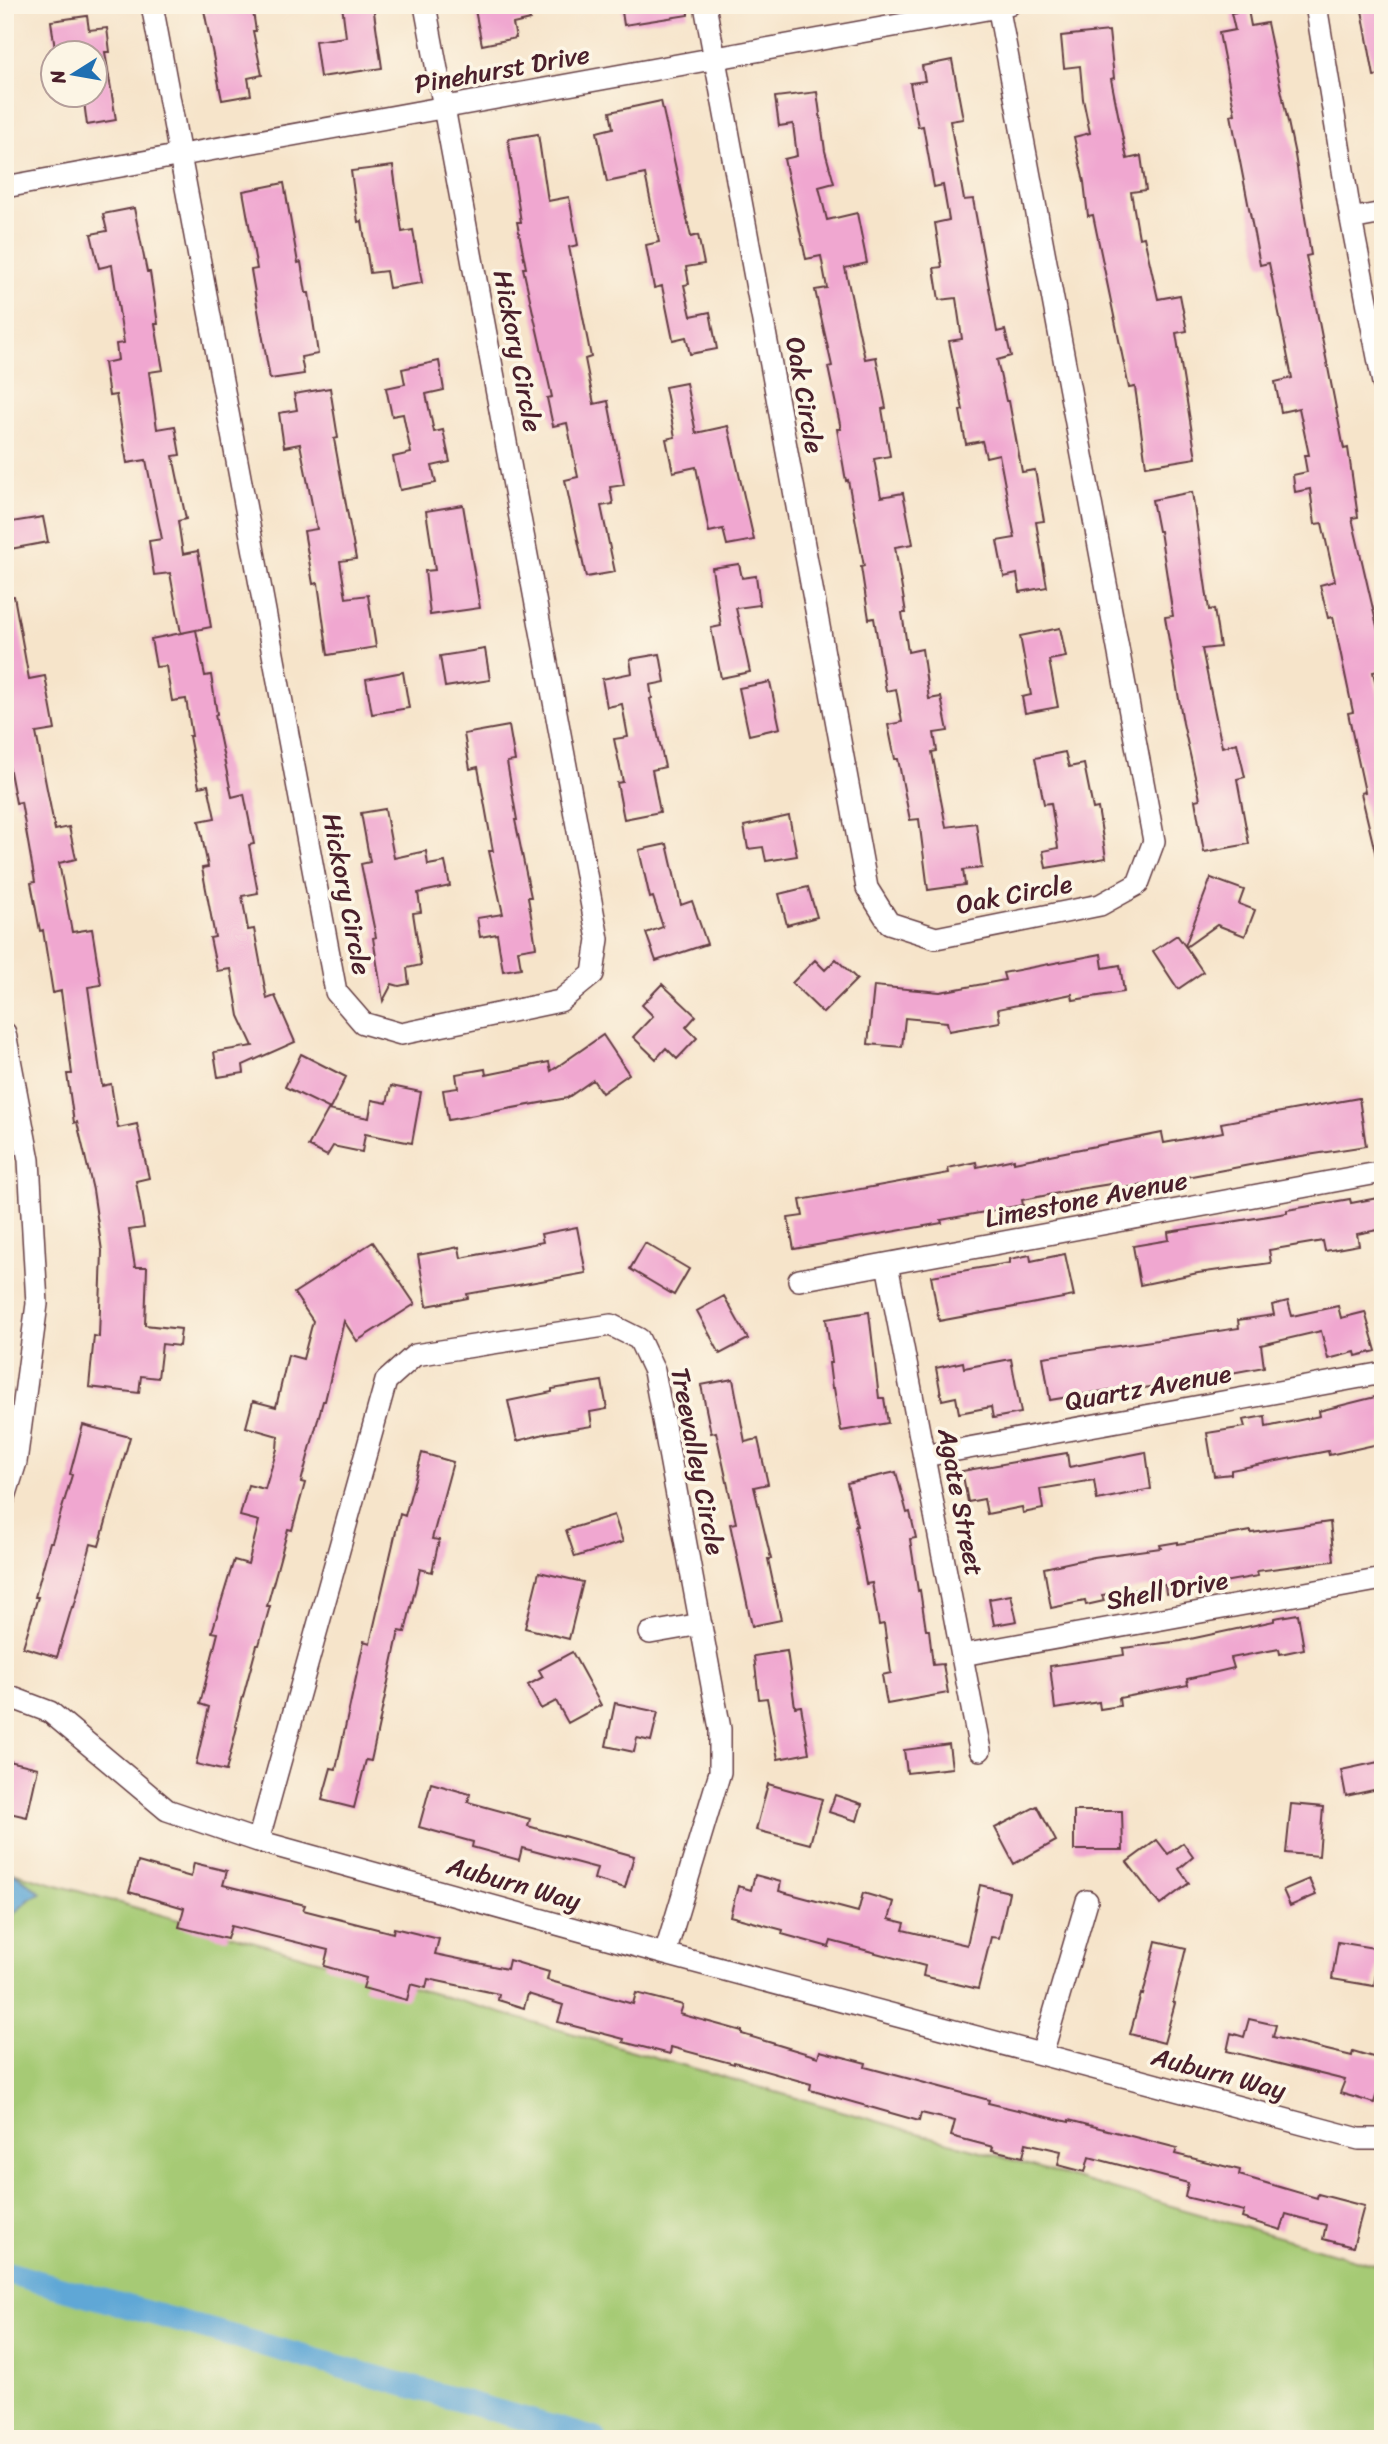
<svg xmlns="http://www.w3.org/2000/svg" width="1388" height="2444" font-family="Sriracha,sans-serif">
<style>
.green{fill:#a6ca74;stroke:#787450;stroke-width:2}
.water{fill:#5ea7d6;stroke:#546380;stroke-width:2}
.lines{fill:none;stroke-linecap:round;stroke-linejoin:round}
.canal{stroke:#5ea7d6;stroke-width:23}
.building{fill:#f0a7d0}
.minor-casing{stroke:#643d43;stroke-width:24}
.minor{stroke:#fff;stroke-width:21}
.labels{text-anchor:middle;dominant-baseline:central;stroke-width:7;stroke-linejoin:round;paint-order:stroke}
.street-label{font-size:26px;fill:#4a1f2b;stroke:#fcf5e5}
</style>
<rect width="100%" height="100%" fill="#fcf5e5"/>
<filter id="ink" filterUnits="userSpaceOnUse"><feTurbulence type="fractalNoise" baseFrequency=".0143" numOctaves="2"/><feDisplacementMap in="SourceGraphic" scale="14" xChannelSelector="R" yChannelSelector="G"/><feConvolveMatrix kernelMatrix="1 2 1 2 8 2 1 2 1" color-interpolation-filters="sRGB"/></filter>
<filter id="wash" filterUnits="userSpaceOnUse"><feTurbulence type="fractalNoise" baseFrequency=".00686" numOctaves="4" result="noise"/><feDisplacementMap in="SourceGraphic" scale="28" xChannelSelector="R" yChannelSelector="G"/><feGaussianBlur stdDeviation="1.57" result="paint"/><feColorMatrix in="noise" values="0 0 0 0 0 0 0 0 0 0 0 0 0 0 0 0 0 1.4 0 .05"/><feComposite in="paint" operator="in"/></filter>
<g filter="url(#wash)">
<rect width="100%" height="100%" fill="#f6e4ca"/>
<!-- green -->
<path class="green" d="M5,1870L1383,2267V2439H5Z"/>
<!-- water -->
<path class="water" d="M5,1866L41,1893L31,1898L10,1917L5,1914Z"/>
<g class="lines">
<!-- canal -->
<path class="canal" d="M5,2272L596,2439"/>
</g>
<g id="blocks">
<!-- building -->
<path class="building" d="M203,5H252L256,31H253L262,75L248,78L251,95L222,100Z
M342,5H373L382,68L320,77L315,41L346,37Z
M474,5H527L530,20L513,24L516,38L482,45Z
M621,5H688V15L624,25Z
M1361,5H1383V75L1374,76Z
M1248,10L1251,26L1267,23L1295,155L1311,255L1306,256L1344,449L1348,448L1358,517L1352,518L1383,652V670L1373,672L1383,715V856H1376L1361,793L1365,792L1348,713L1353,712L1333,617L1328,618L1320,585L1335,581L1322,523L1315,524L1310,489L1295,492L1293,475L1307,472L1304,455H1309L1299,408L1281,412L1275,382L1292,378L1269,263L1260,265L1231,115L1235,114L1219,33L1235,30L1231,13Z
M87,16L89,30L107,28L110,52H105L116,120L87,125L83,94H94V52H74L73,46L55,49L51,21Z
M1109,31L1114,78L1111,79L1127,159L1141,156L1146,190L1131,192L1139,238L1144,237L1158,299L1180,295L1187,331L1176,333L1196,458L1146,466L1135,387L1129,388L1093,215L1088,216L1084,182L1074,137L1090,133L1083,99L1080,66L1064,68L1061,36Z
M952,60L963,119L950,121L964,200L973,199L997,332L1005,330L1011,356L997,360L1006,401H1009L1022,472L1035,470L1044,521L1036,522L1047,587L1020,592L1017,574L1004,577L997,541L1015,538L999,454L986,457L982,441L966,444L960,411L963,410L949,341L962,339L956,298L939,300L934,268L942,267L935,223L949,220L943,185L934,187L923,126L918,127L910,83L925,81L922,66Z
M817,92L825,151L834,183L819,187L827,220L857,213L867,263L845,268L865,359L876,357L886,408L882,409L890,456L874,459L881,497L903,493L913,544L895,547L906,613H902L908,652L922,649L929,699L941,697L948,731L934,733L937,751L932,752L946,827L976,823L982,868L963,870L965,885L928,890L919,819L910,820L898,759H895L888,725L902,722L896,689L886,691L874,618L869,619L861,567L864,566L848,480L846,481L837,429H841L828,367L832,366L815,290L827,288L821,256L806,259L784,159L797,156L793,124L779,126L775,97Z
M661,101L691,237L698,235L704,264L686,267L689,284L684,285L691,316L710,312L717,349L690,354L686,337L673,340L662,286L654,288L646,245L659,242L645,174L607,182L597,132L613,128L610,112Z
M538,134L548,201L569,197L578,245L569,247L591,357L585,359L594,404L608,401L624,485L610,487L613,504L601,506L615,572L586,577L565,480L578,477L567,423L553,426L547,398L552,397L523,268H526L517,222H521L508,139Z
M393,166L402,232L413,230L422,283L389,288L386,271L370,273L362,221L358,222L351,171Z
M284,183L298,263L301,262L306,293H309L318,354L301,357L304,374L270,379L251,270L257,269L243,191Z
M134,208L147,272H150L158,324H155L163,370L149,372L157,429L175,426L180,455L173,456L186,519L178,521L183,554L198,551L211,627L181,633L170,573L154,575L149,541L162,539L146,460L127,463L116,395L109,396L104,363L118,360L116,344L124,343L112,265L99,268L91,234L107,231L103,214Z
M439,361L444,390L426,394L434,432L443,430L450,462L432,466L436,483L400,490L393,457L411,453L403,414L392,416L386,388L405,384L402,369Z
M686,383L696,433L728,426L754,540L727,545L723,529L709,532L696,467L673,472L666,439L675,437L665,387Z
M330,388L338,438L334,439L356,559L340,561L346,598L368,595L376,647L328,655L318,583L313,584L304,531L317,529L300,444L284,447L279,413L297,410L294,394Z
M1192,492L1209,610L1214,609L1220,647L1202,649L1222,747L1237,743L1245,777L1237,779L1249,844L1204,852L1195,800L1200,799L1183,723L1165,617L1173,616L1160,531H1158L1152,500Z
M463,505L480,608L430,615L425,571L435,570L426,511Z
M43,517L48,542L5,550V523Z
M739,564L742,578L756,576L760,605L736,608L750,672L721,678L711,628L721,626L712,568Z
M14,596L29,679L45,676L55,730L36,733L55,830L69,827L76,859L59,863L72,932L92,929L101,985L88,987L102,1086L111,1084L118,1128L137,1124L149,1178L136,1181L144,1228L129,1230L135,1267H147L145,1325L181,1329L179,1346L162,1344L158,1378L141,1376L139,1393L89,1387L94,1336L99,1337L102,1251L93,1190L77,1122L74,1123L67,1074H72L61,991L53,993L43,930L40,931L31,883L35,882L21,802L16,803L7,756L11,755L5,721V597Z
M1060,628L1066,657L1049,660L1058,707L1025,713L1022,697L1031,695L1020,636Z
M196,630L205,676L211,675L217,714L215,715L232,797L244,794L254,844L249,845L258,893L242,896L248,930L254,929L267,999L275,996L295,1042L243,1065L244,1073L218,1077L214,1052L253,1046L239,1016L231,969L217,971L210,938L215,937L202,868L208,867L199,821L215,818L208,785L199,787L189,736H192L186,699L172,701L166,666L156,667L151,639Z
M485,649L490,680L445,687L440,656Z
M660,654L665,682L650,685L652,698L650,699L665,767L652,770L660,812L624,819L617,783L623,782L614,739L628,737L622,704L607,707L602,679L632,673L630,659Z
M403,672L409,708L372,714L366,679Z
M770,682L780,728L749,735L739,688Z
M509,726L515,761L507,762L517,820H515L531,897H528L536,947L518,950L521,968L503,971L497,934L480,937L477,918L503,914L489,851H493L478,767L470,769L464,734Z
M1065,752L1069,767L1084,764L1093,809L1098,808L1106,858L1046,868L1043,851L1058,848L1051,803L1044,804L1035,758Z
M385,809L394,858L426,851L428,865L445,862L450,886L418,893L421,912L413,913L421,965L407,968L409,984L399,986L392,984L383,1001L373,938L376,937L361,864L370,862L361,813Z
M789,816L797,856L766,861L763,847L748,849L744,826Z
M667,844L681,905L692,901L707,944L656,961L646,933L663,927L653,897L650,898L639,850Z
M1211,878L1244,890L1239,904L1255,910L1245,936L1217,925L1186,947L1203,972L1178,989L1153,951L1177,935L1185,946Z
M808,887L817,917L787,925L779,894Z
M1101,954L1103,968L1120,965L1124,992L1073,1000L1072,994L998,1009L1000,1022L949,1031L947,1022L905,1018L902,1047L868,1044L874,986L940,992L1005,980L1003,973Z
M836,959L857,979L823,1013L792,983L815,960L825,970Z
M662,984L696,1016L686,1027L697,1038L677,1059L666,1048L656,1059L633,1037L653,1016L642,1005Z
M603,1035L629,1074L602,1093L593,1080L567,1098L448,1120L443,1090L458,1088L456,1074L485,1069L486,1075L549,1062L551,1071Z
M301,1054L346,1077L330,1109L285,1087Z
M391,1086L421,1092L412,1143L365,1134L362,1152L333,1146L327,1156L308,1146L328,1110L369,1118L372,1100L387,1103Z
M1359,1098L1366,1146L1276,1160L1155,1183L1118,1189L1117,1183L1079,1189L1022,1200L1023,1205L941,1220L942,1223L794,1249L788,1218L803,1216L800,1200L949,1173L948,1168L976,1162L977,1167L1014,1159V1162L1162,1133L1164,1143L1223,1132L1221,1123Z
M1383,1197V1229L1357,1234L1359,1245L1325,1251L1323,1241L1269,1250L1271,1263L1198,1273L1140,1285L1133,1246L1169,1240L1168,1232L1287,1213V1210L1350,1199L1351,1203Z
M577,1227L586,1273L467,1294L468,1298L427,1306L418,1255L459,1247L461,1258L543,1242L541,1234Z
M373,1242L415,1304L357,1341L344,1321L325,1401H323L301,1482L305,1483L292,1530L288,1529L267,1606H270L259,1645H257L235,1726L237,1727L226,1771L196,1764L209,1707L200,1704L218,1633L212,1632L234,1560L248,1564L259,1521L240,1516L248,1485L265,1489L277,1449L278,1436L246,1427L253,1401L276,1407L288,1355L303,1359L313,1321L294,1293Z
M645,1243L689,1269L674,1295L630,1269Z
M1065,1254L1074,1296L939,1321L931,1276L1010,1263V1259L1030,1255L1031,1261Z
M724,1296L748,1339L720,1354L697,1311Z
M1288,1301L1292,1316L1338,1306L1341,1318L1365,1312L1376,1351L1356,1356L1355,1352L1328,1359L1321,1331L1261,1345L1264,1367L1166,1385L1128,1390V1387L1050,1400L1043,1357L1239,1328L1238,1320L1274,1315L1272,1305Z
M869,1312L879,1398H884L888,1423L841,1431L834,1388H832L829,1363H832L826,1319Z
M1011,1359L1021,1413L993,1418L991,1407L959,1413L956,1397L942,1400L936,1368L963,1362L964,1368Z
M733,1379L745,1442L758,1439L768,1484L754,1487L771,1559H768L781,1620L752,1626L730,1524L736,1523L716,1432L711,1433L701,1385Z
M602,1381L607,1409L590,1412L592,1426L548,1433L517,1441L508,1401L552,1392V1389Z
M1383,1395V1443L1329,1455L1328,1451L1231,1470V1474L1214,1476L1207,1433L1245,1427L1243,1420L1265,1416L1266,1427L1320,1416L1319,1411Z
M83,1425L130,1437L99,1546L91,1544L74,1607H72L57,1657L23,1647L38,1597H35L50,1542H52L72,1475L70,1474Z
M1146,1452L1151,1489L1097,1500L1094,1480L1040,1489L1043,1509L1023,1513L1022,1507L987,1514L984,1499L968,1502L962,1471L1067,1453L1069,1467Z
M422,1453L453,1462L432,1539L439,1540L432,1572L420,1569L405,1632L399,1631L371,1761L366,1760L354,1808L322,1800L331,1768L336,1769L364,1641L370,1643L400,1514L405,1516Z
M896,1472L907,1513L910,1512L916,1538L910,1539L918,1591L920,1590L926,1630H929L933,1665L943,1664L948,1693L887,1704L882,1675L891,1673L884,1624L879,1625L872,1583L866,1584L855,1526H857L847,1483Z
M614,1515L623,1542L575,1557L566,1530Z
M1330,1522L1334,1561L1257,1571L1258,1576L1183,1589V1592L1166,1594L1165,1585L1102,1595L1104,1601L1086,1605L1085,1601L1051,1608L1044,1568L1094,1557L1161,1548L1160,1545L1178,1542V1544L1251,1531V1533Z
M539,1572L583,1582L569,1639L525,1628Z
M1011,1595L1017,1621L994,1625L989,1599Z
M1298,1614L1304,1649L1280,1654L1279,1649L1231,1658L1234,1668L1187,1679L1188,1685L1119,1698L1120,1706L1100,1709L1099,1702L1055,1709L1050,1666L1124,1655L1123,1648L1181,1641L1274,1621V1618Z
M787,1651L795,1707L801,1706L809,1753L778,1759L767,1698L759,1699L754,1656Z
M572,1652L601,1705L568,1723L556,1701L541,1709L528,1685L543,1677L539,1670Z
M615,1703L658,1712L651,1741L637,1738L634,1752L606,1746Z
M949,1744L952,1768L907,1773L904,1750Z
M5,1760L38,1768L27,1817L5,1812Z
M1383,1761V1788L1346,1796L1341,1770Z
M431,1783L470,1794L468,1802L530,1819L528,1826L634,1856L625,1888L594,1879L597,1868L522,1848L519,1860L472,1847L473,1842L419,1827Z
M768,1784L822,1799L810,1844L756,1830Z
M835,1795L862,1804L857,1821L829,1812Z
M1291,1804L1323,1807L1319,1856L1286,1853Z
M1037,1806L1056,1841L1014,1864L995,1828Z
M1074,1811H1122L1123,1850H1074Z
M1157,1840L1168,1854L1183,1843L1193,1857L1179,1869L1189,1883L1160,1905L1127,1862Z
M138,1862L191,1877L194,1863L227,1871L223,1885L305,1905L303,1910L393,1933L394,1928L439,1939L435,1954L507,1969L509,1960L549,1972L547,1980L633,2004L636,1993L683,2005L680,2014L742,2031V2034L818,2057L820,2051L866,2063L865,2067L989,2100L988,2103L1069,2122V2120L1177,2148L1175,2154L1240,2170L1239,2175L1317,2198L1318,2194L1364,2206L1353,2247L1323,2239L1326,2225L1286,2214L1281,2230L1242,2218L1244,2211L1185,2197L1188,2183L1089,2157L1085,2172L1058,2165L1061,2151L1026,2143L1023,2157L992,2150L993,2147L951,2136L955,2121L921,2113L919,2121L810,2090L811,2084L734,2062V2064L671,2047L670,2054L623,2042L624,2039L558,2022L563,2005L528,1994L524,2008L498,2000L499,1994L428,1979L426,1988L411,1984L407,2000L363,1988L366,1978L324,1966L328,1950L231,1926L227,1939L179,1927L184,1908L129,1892Z
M755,1875L781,1882L779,1891L858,1912L863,1893L894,1902L889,1919L905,1923L903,1930L967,1945L980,1885L1009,1892L999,1938L991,1937L978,1989L923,1976L925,1966L831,1941L829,1947L782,1934L783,1930L730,1916L738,1886L751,1890Z
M1309,1879L1316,1895L1290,1906L1283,1890Z
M1156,1941L1186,1948L1173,2002L1175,2003L1164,2043L1130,2034L1141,1994L1143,1995Z
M1338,1942L1380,1949L1374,1986L1332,1979Z
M1249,2019L1276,2025L1273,2037L1352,2056L1353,2051L1383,2060V2073L1374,2103L1340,2093L1345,2080L1227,2051L1231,2033L1244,2037Z"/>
</g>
</g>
<g filter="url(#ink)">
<use href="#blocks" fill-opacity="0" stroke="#643d43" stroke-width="2"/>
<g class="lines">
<!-- minor casing -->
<g class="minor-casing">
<path id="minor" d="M152,5L336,992L363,1023L401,1034L560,1001L593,974L598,939L425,5
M705,5L867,888L889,923L936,938L1100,905L1138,884L1154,841L998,5
M1316,5L1351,219L1383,383
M5,187L1009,5
M1351,219L1383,213
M5,1033L29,1160L37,1304L16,1462L5,1497
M887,1264L980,1750
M799,1280L1383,1172
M924,1456L1383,1373
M650,1633L701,1624
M962,1655L1383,1579
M5,1695L50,1712L167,1810L258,1841L665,1954L1359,2139H1383
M258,1841L386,1381L415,1355L611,1325L639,1339L654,1371L720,1729V1772L665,1954
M1042,2054L1087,1901"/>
</g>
<!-- minor -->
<use href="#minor" class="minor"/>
</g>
</g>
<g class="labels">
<!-- street labels -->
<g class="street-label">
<text transform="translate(502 69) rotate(-10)">Pinehurst Drive</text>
<text transform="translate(518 351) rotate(79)">Hickory Circle</text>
<text transform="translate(805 395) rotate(80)">Oak Circle</text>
<text transform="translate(347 894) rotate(79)">Hickory Circle</text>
<text transform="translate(1014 894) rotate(-11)">Oak Circle</text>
<text transform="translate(1086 1199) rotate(-11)">Limestone Avenue</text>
<text transform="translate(1148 1387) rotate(-10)">Quartz Avenue</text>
<text transform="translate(698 1461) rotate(79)">Treevalley Circle</text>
<text transform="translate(961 1502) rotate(79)">Agate Street</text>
<text transform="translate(1167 1590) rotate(-10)">Shell Drive</text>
<text transform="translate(514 1883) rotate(16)">Auburn Way</text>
<text transform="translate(1219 2073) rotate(15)">Auburn Way</text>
</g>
</g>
<!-- margin -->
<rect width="1388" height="2444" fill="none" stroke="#fcf5e5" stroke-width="28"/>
<!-- north arrow -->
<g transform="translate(74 74) rotate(259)"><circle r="33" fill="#fcf5e5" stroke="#b59f9b" stroke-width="2"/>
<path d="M0-5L12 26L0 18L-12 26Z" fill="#1f6fb2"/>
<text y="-10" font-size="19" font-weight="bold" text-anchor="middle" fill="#4a1f2b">N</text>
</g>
</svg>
